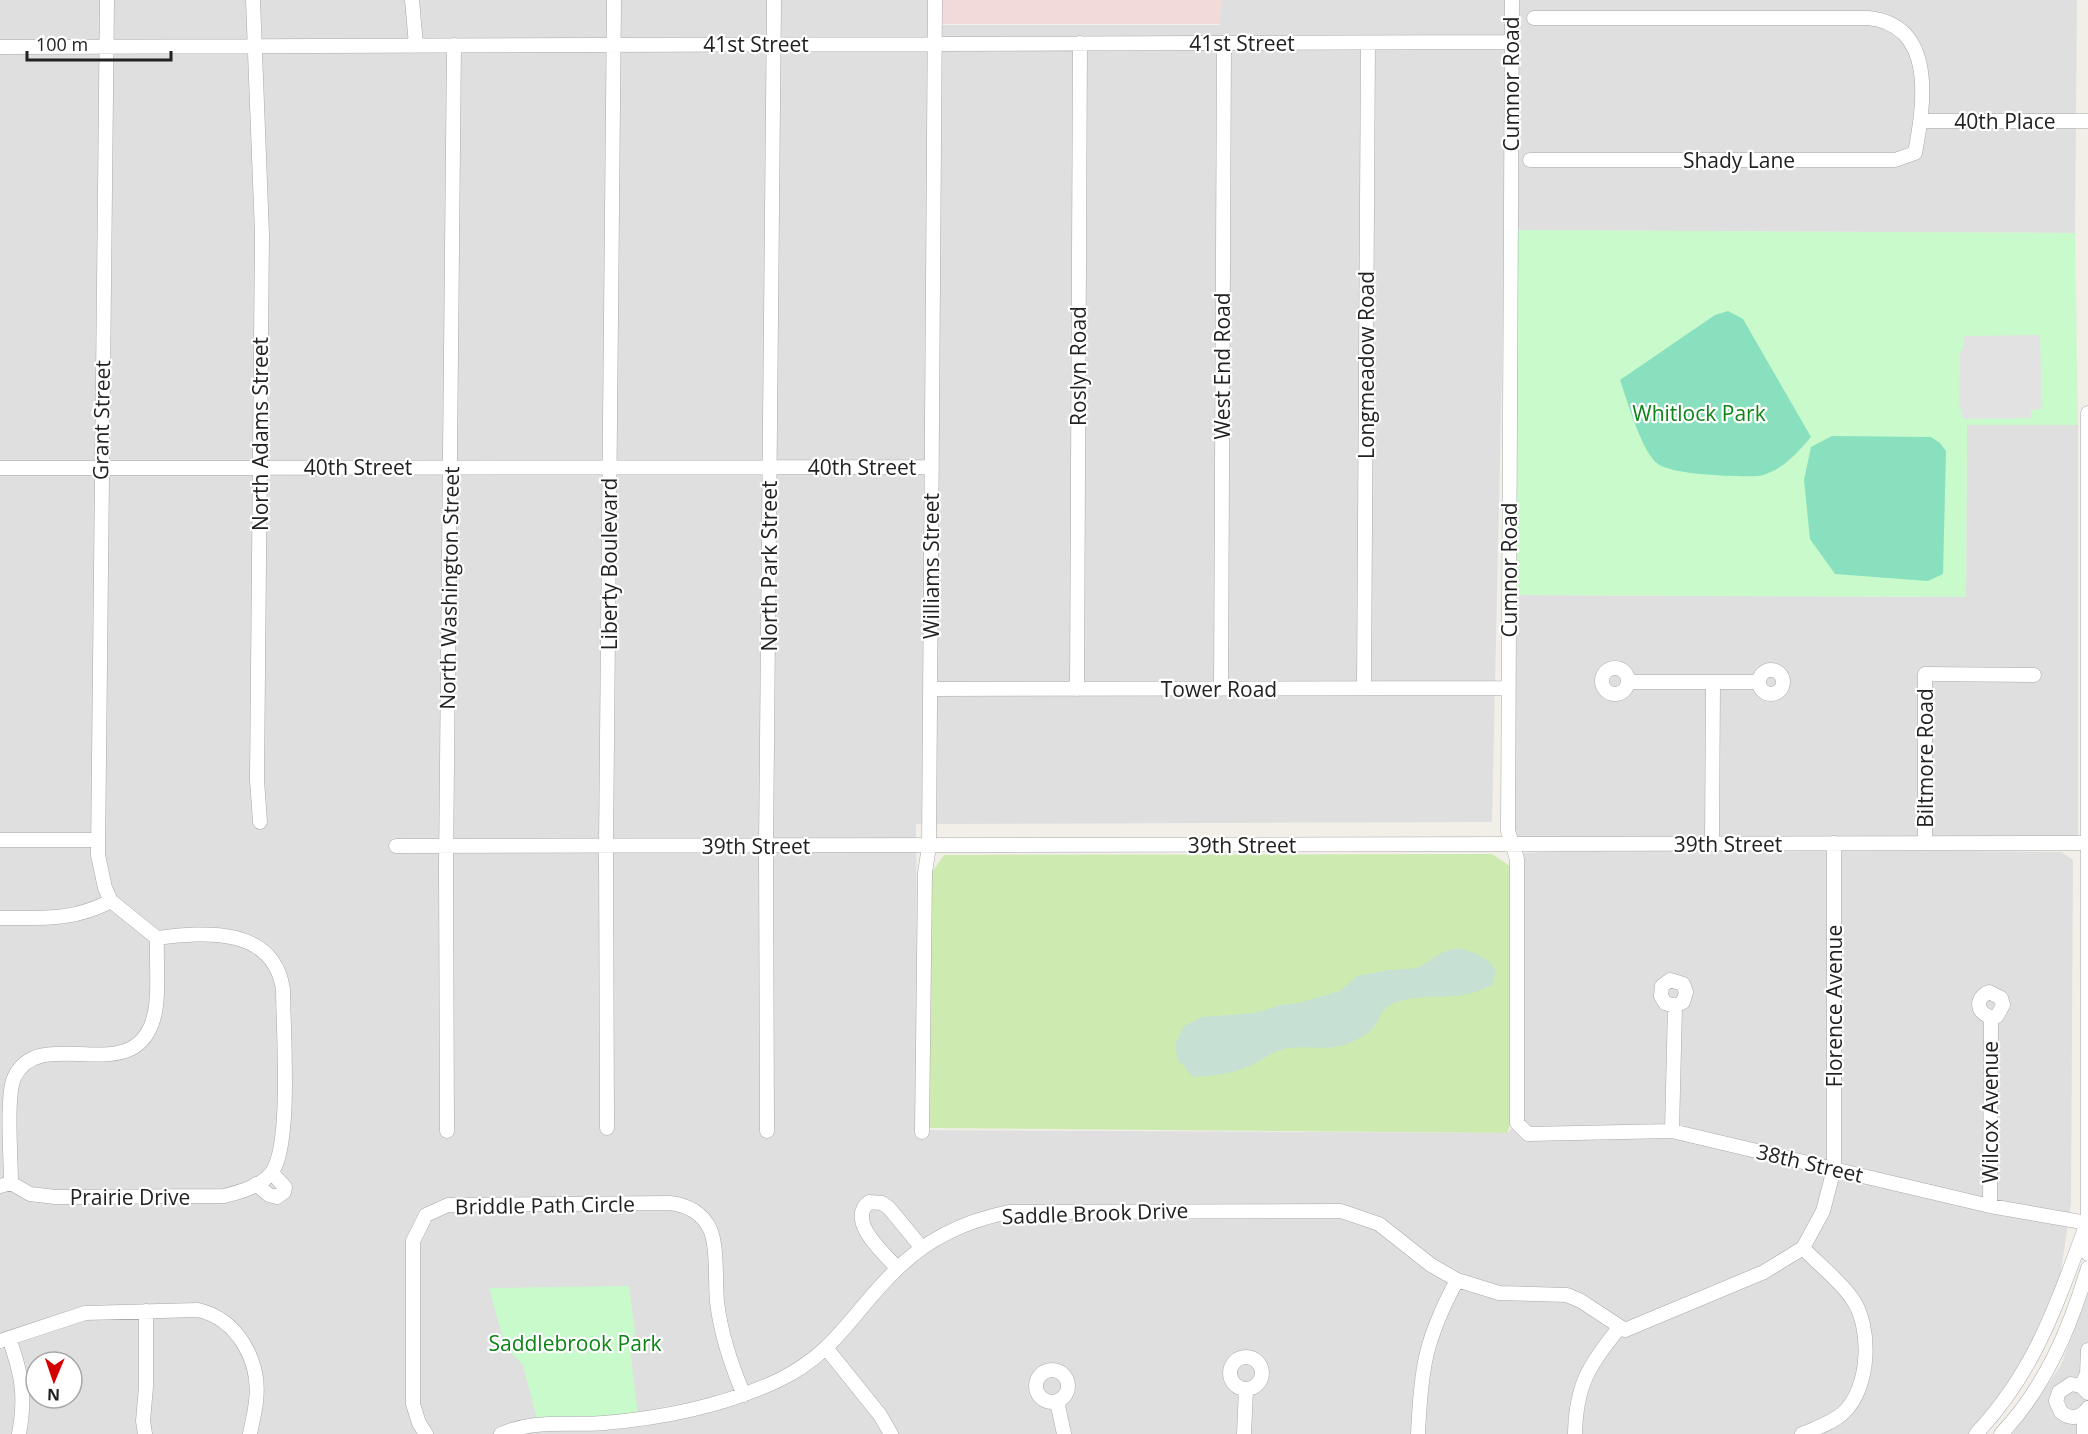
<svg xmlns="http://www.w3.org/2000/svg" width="2088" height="1434" font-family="'Open Sans',sans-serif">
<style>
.residential{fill:#e0dfdf;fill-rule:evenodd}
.commercial{fill:#f2dad9}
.grass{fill:#cdebb0}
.wetland{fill:#c6e0d4}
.park{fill:#c8facc}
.pitch{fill:#88e0be}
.parking{fill:#e2e2e2}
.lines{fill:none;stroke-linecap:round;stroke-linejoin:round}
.minor-casing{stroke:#a9a9a9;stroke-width:15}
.minor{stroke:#fff;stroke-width:14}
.labels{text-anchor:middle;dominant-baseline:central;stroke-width:4.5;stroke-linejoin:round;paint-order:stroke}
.street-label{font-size:21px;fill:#222;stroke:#fff}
.park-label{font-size:21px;fill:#0c8416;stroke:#fff}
</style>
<rect width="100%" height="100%" fill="#f2efe9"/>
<!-- residential -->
<path class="residential" d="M0,0H932L933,25H1220L1221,0H1510L1492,822L916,824L919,1130L1507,1133L1521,1120L1522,858L1524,853L1583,850L1799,849L2061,852L2073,860L2071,1203L2060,1278L2021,1370L1970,1434H0ZM36,1362H72V1398H36Z
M1519,0H2077L2075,233L1517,230Z
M1967,425H2078V837L1514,838L1517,595L1966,597Z
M2088,1293V1434H2012L2060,1367Z"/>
<!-- commercial -->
<path class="commercial" d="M936,0H1221L1220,24H935Z"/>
<!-- grass -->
<path class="grass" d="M1492,854L1510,866L1511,1122L1507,1133L926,1128L928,878L944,855Z"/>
<!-- wetland -->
<path class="wetland" d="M1456,948C1471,951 1489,956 1496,971L1492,985C1454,1005 1429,990 1394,1003C1377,1010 1381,1022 1371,1030C1366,1035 1358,1039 1352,1042C1331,1052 1310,1045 1288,1048C1270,1051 1262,1062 1247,1067C1230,1074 1211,1076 1193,1077L1178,1060L1175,1044L1184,1026L1202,1017L1254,1013L1281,1005L1299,1003L1340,991L1357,976L1389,970L1418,968L1443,952Z"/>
<!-- park -->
<path class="park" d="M1517,230L2075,233L2078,425H1967L1966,597L1516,595Z
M629,1286L635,1332L630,1349L638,1415L537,1419L523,1365L505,1346L489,1288Z"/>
<!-- pitch -->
<path class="pitch" d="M1728,311L1743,319L1811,437C1796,454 1782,471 1759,476C1739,477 1673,475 1658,464C1642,453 1627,400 1620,380L1715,315Z
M1832,436L1931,437L1940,443L1946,451L1943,574L1928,581L1835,574L1810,539L1804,480L1811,447Z"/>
<!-- parking -->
<path class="parking" d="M2040,335L2042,409L2031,410V418L1963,419L1959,402L1960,353L1964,345V336Z"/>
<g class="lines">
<!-- minor casing -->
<g class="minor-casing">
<path id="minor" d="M253,0L262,234L257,780L260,822
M412,0L416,45
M1512,0L1508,831L1517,859V1123L1528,1134L1672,1131L1990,1206L2088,1223
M0,47L1511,42
M1921,121H2088
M1530,160H1895L1915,153C1924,105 1937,25 1868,18H1534
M2088,413V1254
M0,468L932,467
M1602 681a13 13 0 1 1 26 0a13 13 0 1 1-26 0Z
M1759 682a12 12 0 1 1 24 0a12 12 0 1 1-24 0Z
M1628,682H1758
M1364,688L1368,43
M930,689L1508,688
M1077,689L1080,43
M1221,689L1224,43
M0,840H98
M1925,843V674L2034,675
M1712,844L1713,682
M396,846L2088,843
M0,918C42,918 73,921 111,901
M607,1128L606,845L614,0
M447,1131L446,867L454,45
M767,1131L766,847L774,0
M1672,1131L1675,1006L1683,1002L1686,992L1683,984L1670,980L1662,986L1661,996L1665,1003L1675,1006
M922,1132L925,873L929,846L935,0
M11,1183C11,1159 6,1097 14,1078C39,1022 132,1090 153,1020C160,999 156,962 157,938
M256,1184L269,1195L277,1197L284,1192L285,1187L272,1173
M0,1186L11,1183L30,1194L55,1197L224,1196C240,1192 262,1186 272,1172C292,1144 283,1028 283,989C273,926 205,932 157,938L111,901L105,888L98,855L107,0
M1990,1206L1991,1017L1997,1016L2003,1005L2001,998L1989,992C1975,998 1976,1013 1991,1017
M897,1268C884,1253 846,1221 869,1202L882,1203L889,1208L922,1248
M9,1338C22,1375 26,1395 19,1434
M0,1341L85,1313L198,1310C238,1319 261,1362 256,1401C255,1412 252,1423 250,1434
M827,1349L880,1415L891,1434
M1230 1373a16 16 0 1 1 32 0a16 16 0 1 1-32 0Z
M1036 1386a16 16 0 1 1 32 0a16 16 0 1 1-32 0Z
M2081,1386L2087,1374L2088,1350
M2088,1393L2081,1386L2071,1384L2059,1392L2056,1401L2061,1412C2070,1420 2081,1418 2088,1408
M1057,1401L1064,1434
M2084,1413V1434
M145,1434L143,1421L146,1387V1311
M426,1434L419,1423L413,1404V1241L426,1215L448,1205L670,1203C688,1205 702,1213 710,1229C718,1247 715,1282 717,1302C721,1335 731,1365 744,1395
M501,1434C535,1419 568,1426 604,1423C664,1418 724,1406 779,1380C836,1352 852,1313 894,1272C926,1239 964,1221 1009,1212L1341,1211L1379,1224L1431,1265L1457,1280L1499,1293L1567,1295L1581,1301L1625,1330L1764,1272L1803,1248L1823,1211L1834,1169V843
M1244,1434L1246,1389
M1418,1434C1421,1367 1425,1340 1457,1280
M1575,1434C1576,1385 1589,1365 1619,1328
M1802,1434C1816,1428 1832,1423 1843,1413C1870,1389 1873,1326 1851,1297C1838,1279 1818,1264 1803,1248
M1976,1434C2034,1372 2055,1309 2084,1231
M2001,1434C2045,1388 2070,1328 2088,1268"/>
</g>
<!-- minor -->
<use href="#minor" class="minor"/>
</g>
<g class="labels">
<!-- street labels -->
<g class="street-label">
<text x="1242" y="43">41st Street</text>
<text x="756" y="44">41st Street</text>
<text transform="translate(1511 84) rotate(-90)">Cumnor Road</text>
<text x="2005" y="121">40th Place</text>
<text x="1739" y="160">Shady Lane</text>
<text transform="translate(1366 365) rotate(-90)">Longmeadow Road</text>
<text transform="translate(1078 366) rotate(-90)">Roslyn Road</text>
<text transform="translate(1222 366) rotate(-90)">West End Road</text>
<text transform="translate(101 420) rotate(-89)">Grant Street</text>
<text transform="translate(260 434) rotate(-90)">North Adams Street</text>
<text x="358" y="467">40th Street</text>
<text x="862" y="467">40th Street</text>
<text transform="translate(609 564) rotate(-90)">Liberty Boulevard</text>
<text transform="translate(769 566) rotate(-90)">North Park Street</text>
<text transform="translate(931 566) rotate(-90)">Williams Street</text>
<text transform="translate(1509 570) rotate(-90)">Cumnor Road</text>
<text transform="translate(449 588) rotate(-89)">North Washington Street</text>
<text x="1219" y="689">Tower Road</text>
<text transform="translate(1925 758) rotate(-90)">Biltmore Road</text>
<text x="1728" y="844">39th Street</text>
<text x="1242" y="845">39th Street</text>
<text x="756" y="846">39th Street</text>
<text transform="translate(1834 1006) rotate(-90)">Florence Avenue</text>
<text transform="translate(1990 1112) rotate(-90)">Wilcox Avenue</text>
<text transform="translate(1810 1163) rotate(13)">38th Street</text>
<text x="130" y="1197">Prairie Drive</text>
<text transform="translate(545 1205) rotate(-1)">Briddle Path Circle</text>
<text transform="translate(1095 1213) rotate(-2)">Saddle Brook Drive</text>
</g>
<!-- park labels -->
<g class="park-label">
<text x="1699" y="413">Whitlock Park</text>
<text x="575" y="1343">Saddlebrook Park</text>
</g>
</g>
<!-- north arrow -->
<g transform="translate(54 1380) rotate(182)"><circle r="28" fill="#ffffff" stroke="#a7a7a7" stroke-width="1.5"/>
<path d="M0-4.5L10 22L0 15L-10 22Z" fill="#d40000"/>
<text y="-9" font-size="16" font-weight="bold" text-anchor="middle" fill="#222222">N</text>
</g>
<!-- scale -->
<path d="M27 51v9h144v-9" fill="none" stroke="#222222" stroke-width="3"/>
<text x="36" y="51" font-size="18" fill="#222222" stroke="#ffffff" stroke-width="4.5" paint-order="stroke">100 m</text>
</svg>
